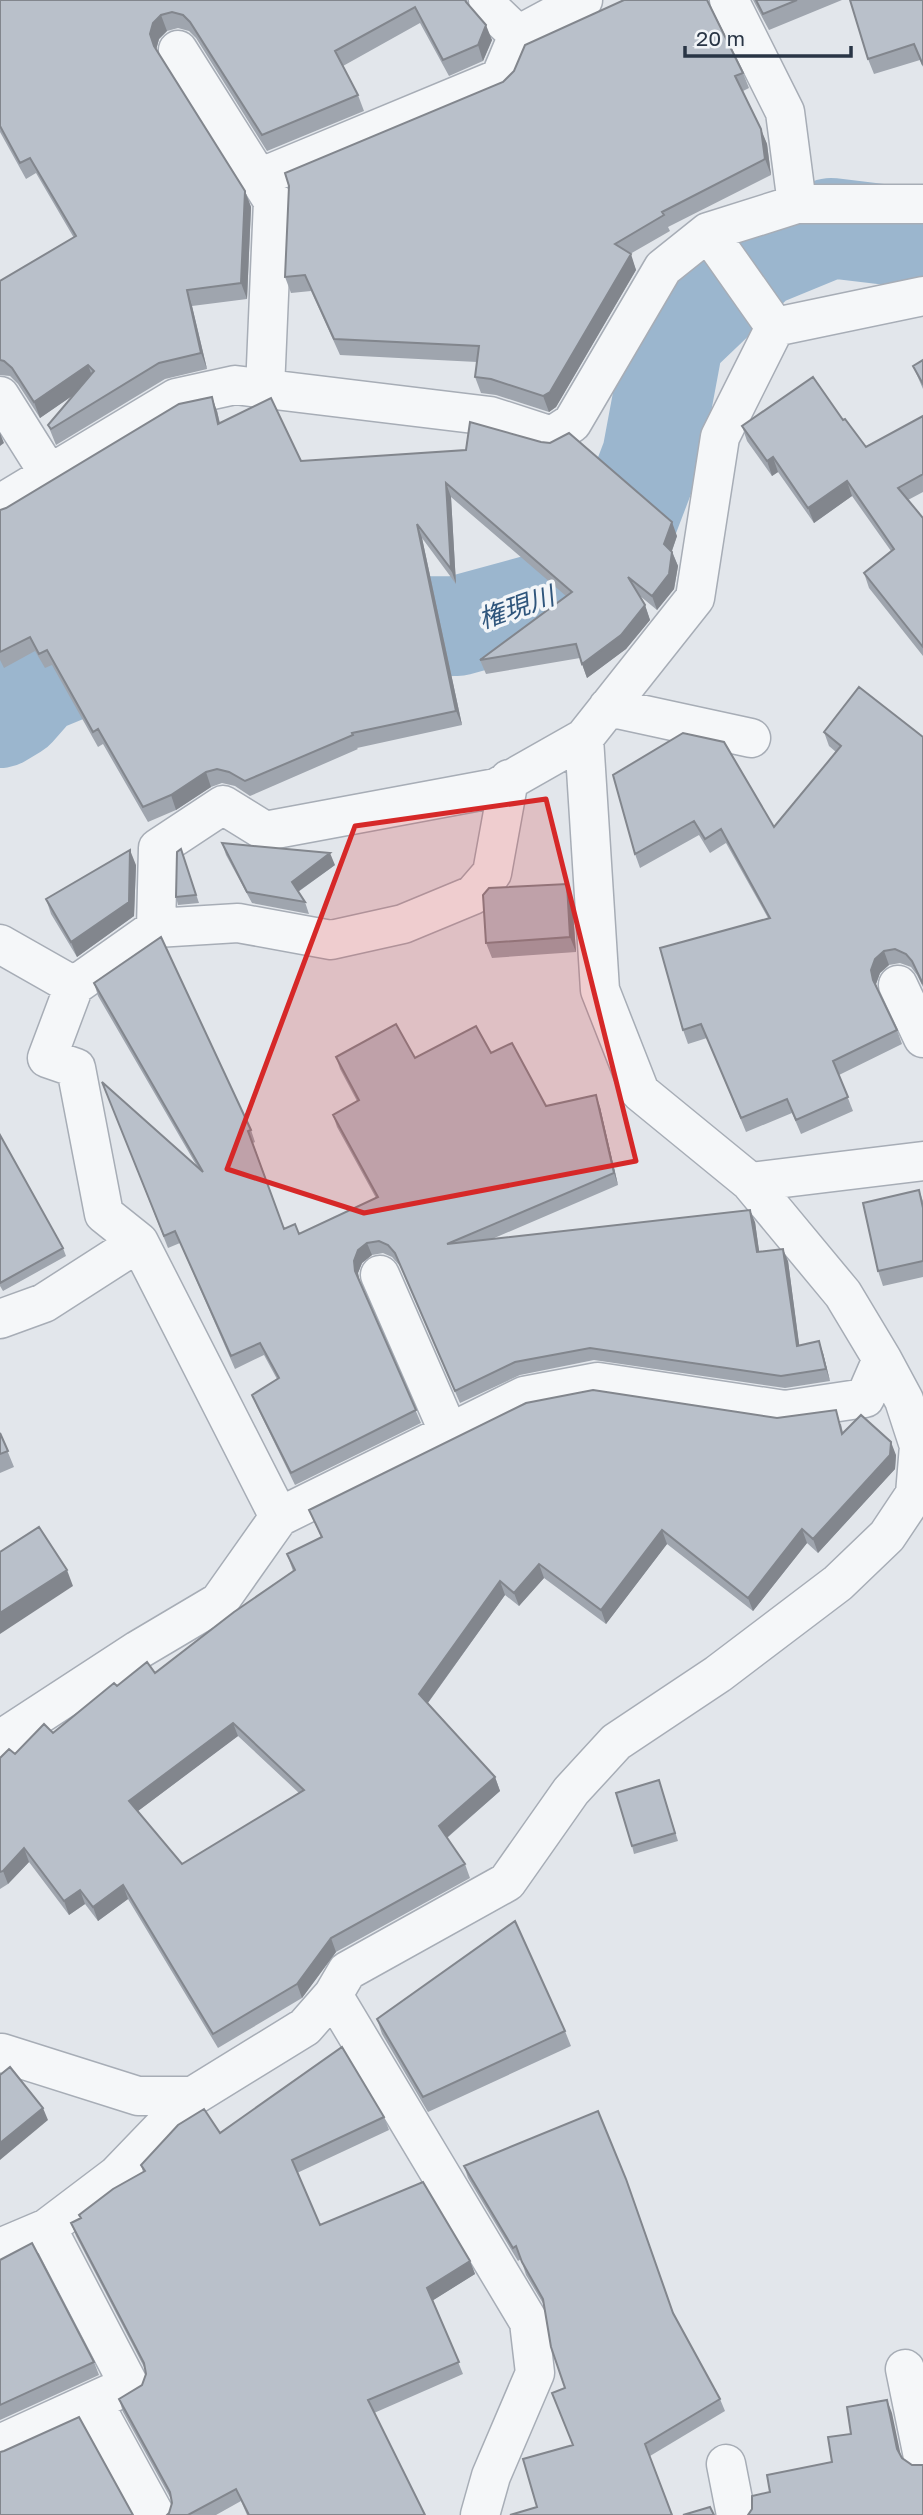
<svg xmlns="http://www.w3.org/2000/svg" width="923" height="2515" font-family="'Golos Text','Noto Sans JP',sans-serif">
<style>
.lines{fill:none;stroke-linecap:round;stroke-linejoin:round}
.river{stroke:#9bb6ce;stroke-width:100}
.minor-casing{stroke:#a7adb6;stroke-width:41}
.minor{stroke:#f5f7f9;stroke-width:38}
.wall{fill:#9fa5ae;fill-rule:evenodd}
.shaded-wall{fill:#82868d}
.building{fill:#b9c0ca;stroke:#82868d;stroke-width:2;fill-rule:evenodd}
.marked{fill:#d62828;fill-opacity:0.2;stroke:#d62828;stroke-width:5;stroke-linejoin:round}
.labels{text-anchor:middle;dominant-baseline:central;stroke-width:7;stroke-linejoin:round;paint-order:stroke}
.water-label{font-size:26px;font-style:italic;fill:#30567c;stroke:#f2f5f8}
</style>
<rect width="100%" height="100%" fill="#e2e6eb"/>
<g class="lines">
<!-- river -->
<path class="river" d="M0,718L15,709L37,684L129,646L345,627L457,626L552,600L618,545L652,456L674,338L758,258L831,228L923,239"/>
<!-- minor casing -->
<g class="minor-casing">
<path id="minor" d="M488,0L492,10L518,35
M178,50L273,201L265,389
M259,178L500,78L518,35L583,0
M797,204H923
M708,232L775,327
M775,327L923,296
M0,396L49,474
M0,504L176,398L235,385L490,416L552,436L572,423L663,268L708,232L797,204L785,112L729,0
M608,707L751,738
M156,928L238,923L331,940L403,924L473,895L492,873L509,779
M0,944L74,986L47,1058L76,1068L104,1214L139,1242L279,1517
M898,985L923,1038
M74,986L156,928L158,848L223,805L265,831L496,788L584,738
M750,1182L923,1161
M380,1275L449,1433
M0,1319L44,1303L139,1242
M0,1740L138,1650L219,1602L279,1517L524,1396L598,1382L785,1410L865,1398L882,1359L843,1294L750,1182L640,1092L600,990L584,738L695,598L720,437L775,327
M333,1995L529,2322L535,2373L491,2476L480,2515
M2,2053L138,2096H193
M0,2248L47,2228L117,2175L193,2096L305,2027L333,1995L347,1971L507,1882L571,1791L616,1742L718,1674L838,1583L887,1536L915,1494L919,1446L904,1400L882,1359
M905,2369L923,2457
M93,2402L155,2515
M0,2444L129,2385L47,2228
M726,2464L736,2515"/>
</g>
<!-- minor -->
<use href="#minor" class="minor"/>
</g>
<!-- wall -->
<path class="wall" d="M0,0H467L468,5L492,40L483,61L449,76L420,23L343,66L358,95L364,111L267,151L196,38L189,31L178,28L167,31L159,39L156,50L245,191L251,207L247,299L192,306L207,369L165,379L56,445L48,425L73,395L40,418L18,384L10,376L0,375V281L74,238L36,173L26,179L0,132Z
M753,0H842L769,30Z
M923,0V67L920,60L874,74L868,59Z
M743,73L749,88L743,91L767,144L771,175L668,227L670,231L630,254L636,270L556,407L549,412L496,395L481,393L475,377L477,362L340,355L311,291L291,293L285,277L503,82Z
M923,360V389L913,366Z
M217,411L220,423L301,461L466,450L677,536L672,551L678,566L674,589L657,610L640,596L645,605L650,620L626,649L587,678L580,658L486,674L480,660L566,596L451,497L456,584L422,538L462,725L357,748L358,749L250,796L235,786L222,783L211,787L176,810L148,822L103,744L98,747L52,665L45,668L35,651L4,668L0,660V510L6,508Z
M923,416V492L908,500L923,518V656L869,588L864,573L891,551L852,496L814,523L778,472L772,476L747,441L742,426L843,420L866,447Z
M824,732L923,737V987L917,975L911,967L900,963L889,965L880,973L876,984L877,989L897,1030L902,1044L839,1075L853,1111L801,1134L792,1113L746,1132L707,1038L688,1044L683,1030L768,918L726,843L710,853L699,835L640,868L635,854L613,775L774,827L836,752L829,746Z
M222,843L335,865L298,892L305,902L309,914L252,903L226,855Z
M181,849L199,903L178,905L176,897Z
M136,865L134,916L77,957L51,914L46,899Z
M567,884L572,899L576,952L492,958L486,943Z
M94,983L251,1130L255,1142L253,1143L284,1229L299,1234L376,1198L337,1127L333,1115L357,1101L340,1069L336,1057L415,1058L491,1053L546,1106L600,1107L618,1185L492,1239L755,1222L759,1252L788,1261L799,1345L823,1353L830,1381L785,1388L594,1360L520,1375L460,1403L400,1266L392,1257L383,1253L372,1255L362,1263L358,1273L359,1280L421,1423L295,1485L257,1407L252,1395L277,1379L264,1355L235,1369L180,1243L168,1248L107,1094L198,1168L98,996Z
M0,1135L63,1248L66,1256L3,1291L0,1286Z
M919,1190L923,1201V1277L883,1286L878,1271Z
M777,1418L841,1424L843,1433L896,1455L895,1469L818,1553L807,1543L753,1611L667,1544L606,1624L544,1578L519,1606L505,1595L428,1703L495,1777L500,1791L447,1838L465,1864L470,1878L336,1952L302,1998L218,2048L128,1899L98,1921L85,1904L69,1915L29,1862L8,1884L0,1889V1758L15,1754L53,1733L117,1686L155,1673L293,1571L287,1554L321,1537L309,1510ZM238,1736L299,1793L182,1864L138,1811Z
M0,1433L14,1467L0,1473Z
M659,1780L678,1841L634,1854L632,1846Z
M377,2019L565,2031L571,2046L428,2112L382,2034Z
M384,2117L389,2130L297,2173L320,2225L470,2261L475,2274L433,2300L463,2374L374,2413L425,2515H247L241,2501L216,2515H167L169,2513L172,2503L171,2499L123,2412L119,2399L142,2385L146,2374L145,2369L76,2236L71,2223L81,2218L79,2215L143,2172L141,2165L220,2133Z
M464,2166L673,2313L720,2399L725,2411L650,2456L537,2507L572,2445L565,2388L544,2305L526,2275L521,2259L518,2261L468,2178Z
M0,2260L94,2362L99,2375L0,2420Z"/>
<!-- shaded-wall -->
<path class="shaded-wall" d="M161,15L167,31L159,39L156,50L159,62L150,34L153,23Z
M486,25L492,40L483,61L478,45Z
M761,129L767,144L771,175L765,159Z
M245,191L251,207L247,299L241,283Z
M631,254L636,270L556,407L549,412L543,396Z
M187,290L192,306L207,369L201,353Z
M88,365L94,381L40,418L34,402Z
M212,397L217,411L223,439L218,424Z
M0,433L4,443L0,446Z
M773,457L778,472L772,476L767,461Z
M847,481L852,496L814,523L808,508Z
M446,483L451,497L456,584L451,569Z
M672,522L677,536L669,559L664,544Z
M417,524L422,538L462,725L456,711Z
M672,552L678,566L674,589L657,610L652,596Z
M645,605L650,620L626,649L587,678L582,664Z
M206,772L211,787L176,810L171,795Z
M130,850L136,865L134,916L77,957L71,942Z
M330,853L335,865L296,893L292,882Z
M567,884L572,899L576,952L570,937Z
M884,951L889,965L880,973L876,984L878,994L873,980L871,970L875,959Z
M596,1095L600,1107L618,1185L614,1173Z
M750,1210L755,1222L761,1264L757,1252Z
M367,1243L372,1255L362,1263L358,1273L360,1283L355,1271L354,1261L358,1250Z
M783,1249L788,1261L801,1358L797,1346Z
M819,1341L823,1353L830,1381L826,1369Z
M891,1442L896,1455L895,1469L818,1553L813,1539Z
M802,1529L807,1543L753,1611L748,1598Z
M662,1530L667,1544L606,1624L601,1610Z
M539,1564L544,1578L519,1606L514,1593Z
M67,1570L73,1586L0,1634V1613Z
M500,1581L505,1595L424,1708L419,1694Z
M233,1723L238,1736L134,1814L129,1801Z
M495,1777L500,1791L444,1840L439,1826Z
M24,1848L29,1862L8,1884L3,1871Z
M123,1885L128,1899L98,1921L93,1907Z
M80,1890L85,1904L69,1915L64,1901Z
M331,1938L336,1952L302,1998L297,1984Z
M43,2108L48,2120L0,2160V2143Z
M470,2261L475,2274L432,2301L427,2288Z
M887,2400L892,2413L902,2461L897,2449Z"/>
<!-- building -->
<path class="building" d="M0,0H465L466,2L486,25L478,45L443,60L415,7L335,51L358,95L262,135L190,22L183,15L172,12L161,15L153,23L150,34L154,46L245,191L241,283L187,290L201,353L159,363L51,429L48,425L94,371L88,365L34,402L12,368L4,361L0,360V281L76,236L30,158L20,163L0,126Z
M624,0H707L743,73L735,76L761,129L765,159L662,212L664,215L615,244L631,254L550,392L543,396L491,379L475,377L479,346L334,339L305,275L285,277L289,186L285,173L503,82L514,71L525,45Z
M756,0H797L763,14Z
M850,0H923V65L914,44L868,59Z
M923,360V384L913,366Z
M813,377L843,420L845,419L866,447L923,416V474L898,488L923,518V647L864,573L894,549L847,481L808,508L773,457L767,461L742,426Z
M212,397L218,424L271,398L301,461L466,450L470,422L541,442L550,443L569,433L672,522L664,544L672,552L669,574L652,596L628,577L645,605L621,635L582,664L576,644L480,660L572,592L446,483L451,569L417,524L456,711L352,733L353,735L245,781L229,772L217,769L206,772L171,795L143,807L98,729L93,732L47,650L39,654L30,637L0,652V510L6,508L179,404Z
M859,687L923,737V984L912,961L906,954L895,949L884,951L875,959L871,970L873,980L897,1030L833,1061L848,1097L796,1120L787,1099L741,1118L701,1024L683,1030L660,948L770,918L721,829L705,839L694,821L635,854L613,775L683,733L724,742L774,827L841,746L824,732Z
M222,843L330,853L292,882L305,902L247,892Z
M181,849L196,895L176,897L177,852Z
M130,850L129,902L71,942L46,899Z
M567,884L570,937L486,943L483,895L489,888Z
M161,937L251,1130L248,1131L284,1229L295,1224L299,1234L378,1197L333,1115L359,1100L336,1057L396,1024L415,1058L476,1026L491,1053L512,1043L546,1106L596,1095L614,1173L447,1244L750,1210L757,1252L783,1249L797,1346L819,1341L826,1369L781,1376L590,1348L515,1362L455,1391L395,1253L388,1245L379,1241L367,1243L358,1250L354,1261L355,1271L416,1410L291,1473L252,1395L279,1378L260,1343L231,1356L175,1231L164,1236L102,1082L203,1172L94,983Z
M0,1135L63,1248L0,1283Z
M919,1190L923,1208V1261L878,1271L863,1203Z
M593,1390L777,1418L836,1410L842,1434L861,1415L891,1442L890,1455L813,1539L802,1529L748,1598L662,1530L601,1610L539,1564L514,1593L500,1581L419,1694L495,1777L439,1826L465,1864L331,1938L297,1984L213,2034L123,1885L93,1907L80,1890L64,1901L24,1848L3,1871L0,1872V1758L9,1749L15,1754L44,1724L53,1733L114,1683L117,1686L147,1662L155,1673L234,1612L295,1570L287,1554L322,1537L309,1510L526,1403ZM233,1723L304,1790L182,1864L129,1801Z
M0,1433L8,1451L0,1454Z
M39,1527L67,1570L0,1613V1552Z
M659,1780L675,1833L632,1846L616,1793Z
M515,1921L565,2031L423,2097L377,2019Z
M342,2047L384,2117L292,2160L320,2225L423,2182L470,2261L427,2288L459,2362L368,2400L425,2515H249L236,2489L188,2515H167L169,2513L172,2503L170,2492L119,2399L142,2385L146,2374L144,2363L71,2223L81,2218L79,2215L113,2189L145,2171L141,2165L178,2125L204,2109L220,2133Z
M10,2067L43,2108L0,2143V2075Z
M598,2111L626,2179L673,2313L720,2399L645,2444L672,2515H510L537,2507L523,2459L573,2445L552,2393L565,2388L551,2347L543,2299L522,2262L516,2246L513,2248L464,2166Z
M32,2243L94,2362L0,2405V2260Z
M887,2400L897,2449L902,2458L912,2465H923V2515H748L752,2509V2496L770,2492L767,2475L832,2462L828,2437L851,2434L847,2407Z
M79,2417L133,2515H0V2452L4,2451Z
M710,2507L714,2515H683Z"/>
<!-- marked area -->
<path class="marked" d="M546,799L636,1161L364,1213L227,1169L355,826Z"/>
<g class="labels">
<!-- water labels -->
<g class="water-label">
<text transform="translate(516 607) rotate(-19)">権現川</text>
</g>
</g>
<!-- scale -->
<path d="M685 46v10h166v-10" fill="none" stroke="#293545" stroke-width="3.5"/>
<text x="696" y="46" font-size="21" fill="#293545" stroke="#f2f5f8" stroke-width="5" paint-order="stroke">20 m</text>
</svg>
